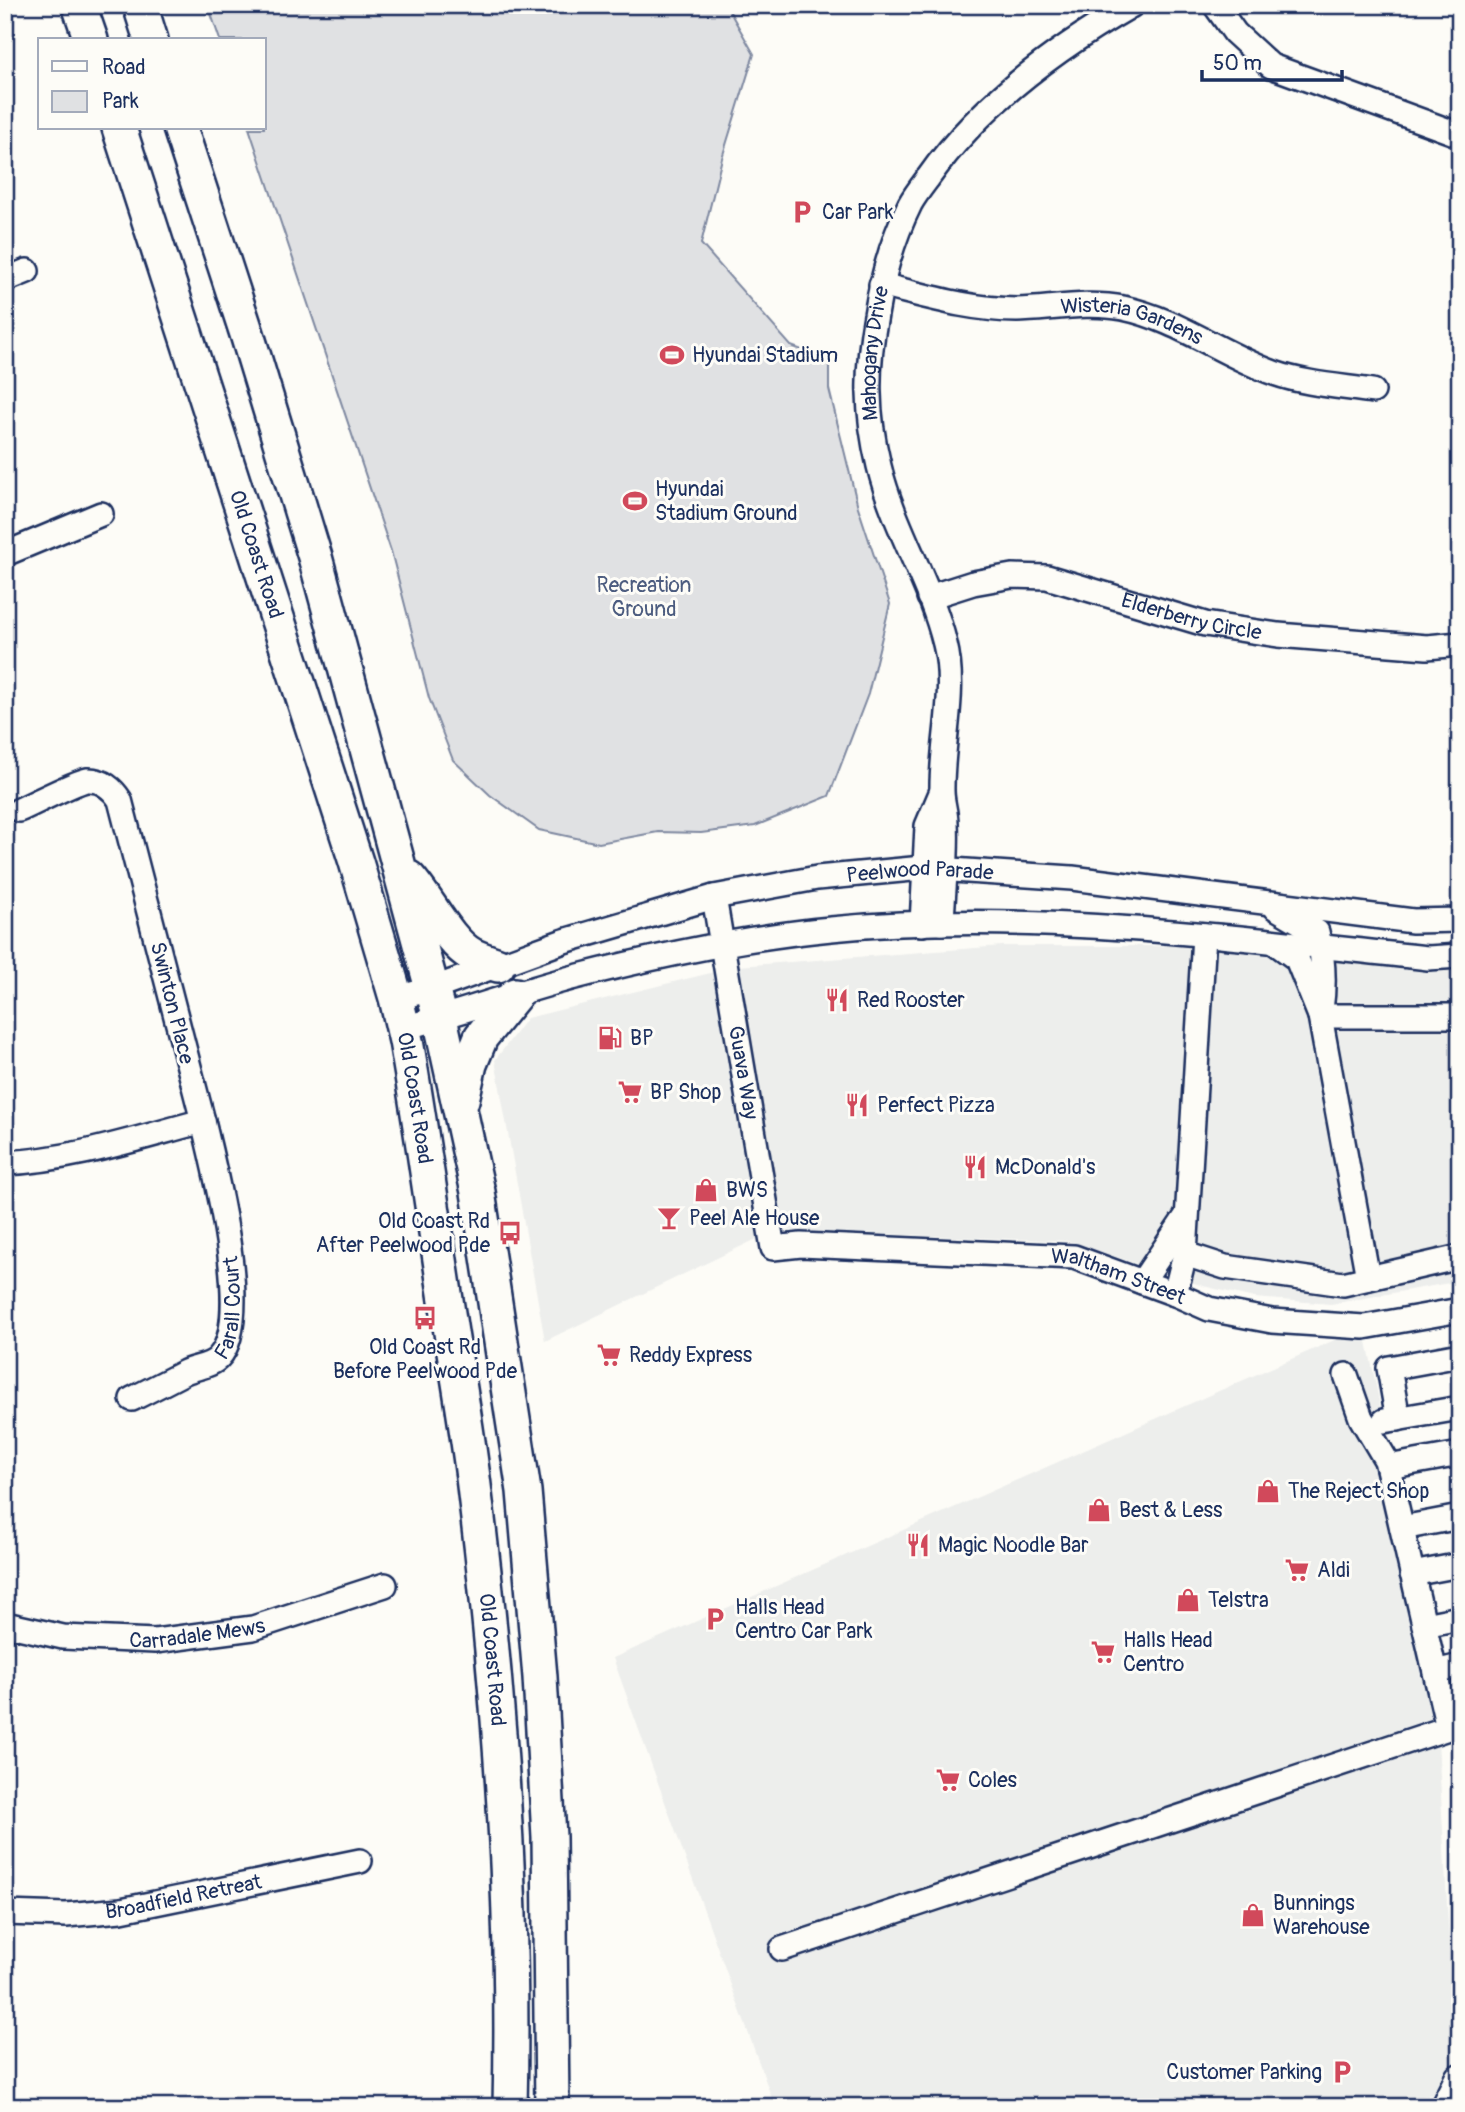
<svg xmlns="http://www.w3.org/2000/svg" width="1465" height="2112" font-family="Pangolin,sans-serif">
<style>
.built{fill:#edeeec}
.green{fill:#e0e1e3;stroke:#7e88a0;stroke-width:2}
.lines{fill:none;stroke-linecap:round;stroke-linejoin:round}
.minor-casing{stroke:#1b2f5e;stroke-width:28}
.major-casing{stroke:#1b2f5e;stroke-width:35}
.highway-casing{stroke:#1b2f5e;stroke-width:38}
.minor{stroke:#fdfcf7;stroke-width:23}
.major{stroke:#fdfcf7;stroke-width:30}
.highway{stroke:#fdfcf7;stroke-width:33}
.labels{text-anchor:middle;dominant-baseline:central;stroke-width:6;stroke-linejoin:round;paint-order:stroke}
.poi-label{font-size:21px;fill:#1b2f5e;stroke:#fdfcf7;text-anchor:start}
.street-label{font-size:21px;fill:#1b2f5e;stroke:#fdfcf7}
.park-label{font-size:21px;fill:#4c5c7f;stroke:#fdfcf7}
</style>
<rect width="100%" height="100%" fill="#fdfcf7"/>
<filter id="ink" filterUnits="userSpaceOnUse"><feTurbulence type="fractalNoise" baseFrequency=".0143" numOctaves="2"/><feDisplacementMap in="SourceGraphic" scale="14" xChannelSelector="R" yChannelSelector="G"/><feConvolveMatrix kernelMatrix="1 2 1 2 8 2 1 2 1" color-interpolation-filters="sRGB"/></filter>
<g filter="url(#ink)">
<!-- built -->
<path class="built" d="M1002,946H1219L1460,968V1281L1331,1304L1254,1298L1203,1286L1069,1241L775,1230L545,1341L495,1060L527,1018L739,966Z
M1364,1327L1434,1668L1457,2085L1392,2107H775L613,1658Z"/>
<!-- green -->
<path class="green" d="M208,5H726L754,54L722,158L701,244L791,346L829,360V389L858,507L890,604L868,694L829,796L755,826L701,833L658,832L599,843L539,830L490,795L453,760L429,698L391,551L249,128H264V40H220Z"/>
<g class="lines">
<!-- minor casing -->
<g class="minor-casing">
<g id="minor">
<path d="M1215,5L1235,33L1271,66L1460,135"/>
<path d="M5,280L27,271"/>
<path id="s1" d="M881,285C926,296 970,310 1017,310C1051,309 1088,301 1123,308C1177,319 1221,354 1274,373C1305,384 1340,386 1373,391"/>
<path d="M5,554L101,514"/>
<path id="s2" d="M929,597L973,583L1012,576L1047,577L1205,624L1278,635L1427,647L1460,644"/>
<path id="s3" d="M714,897L773,1248L801,1245L1074,1257L1175,1294L1209,1309L1272,1321L1364,1327L1460,1310"/>
<path d="M1276,908L1317,932C1324,959 1325,983 1321,1010"/>
<path id="s4" d="M942,923C943,890 948,856 946,823C946,812 942,802 942,791C941,744 957,691 945,644C930,582 894,528 879,466C866,412 866,369 876,315C882,278 893,238 910,204C915,195 922,186 928,178C979,105 1055,49 1132,5"/>
<path d="M922,924L927,826L941,793"/>
<path d="M1274,942L1297,959L1320,1016L1368,1278"/>
<path id="s5" d="M396,998L432,989L564,941L714,897L817,878L923,868L1072,878L1413,921L1460,920"/>
<path d="M1320,1016H1460"/>
<path d="M403,1028C461,1013 517,992 575,977C657,956 746,937 831,929C1029,910 1230,937 1428,958L1460,956"/>
<path d="M5,1163C73,1160 138,1138 203,1121L120,800C113,789 102,779 87,780C75,782 33,804 19,810"/>
<path d="M1185,1254L1225,1267L1343,1284L1460,1257"/>
<path d="M1142,1282L1185,1218"/>
<path d="M1175,1294L1185,1254L1204,935"/>
<path id="s6" d="M132,1399C150,1390 168,1381 185,1372C196,1367 212,1366 219,1357C254,1320 214,1168 203,1121"/>
<path d="M1398,1419L1389,1368L1460,1355"/>
<path d="M1384,1421L1460,1408"/>
<path d="M1388,1467L1460,1454"/>
<path d="M1402,1528L1460,1517"/>
<path d="M1412,1574L1460,1565"/>
<path id="s7" d="M5,1624L63,1637L155,1641L253,1628L385,1585"/>
<path d="M1424,1625L1460,1618"/>
<path d="M1435,1672L1460,1666"/>
<path id="s8" d="M5,1913L66,1915L121,1910L360,1861"/>
<path d="M782,1949L1448,1728L1386,1460L1361,1418L1346,1375"/>
</g>
</g>
<!-- major casing -->
<g class="major-casing">
<path id="major" d="M1446,2107L1460,2079"/>
</g>
<!-- highway casing -->
<g class="highway-casing">
<g id="highway">
<path d="M79,5L91,40"/>
<path d="M140,5L151,40"/>
<path id="s9" d="M119,128L356,862L396,998L406,1041C422,1131 434,1222 448,1313C457,1373 468,1433 475,1494C500,1697 515,1902 510,2107"/>
<path d="M180,128L247,334L315,557L440,1018L478,1192L524,1491L540,1677L549,1837L552,2107"/>
<path d="M409,878C429,900 447,941 472,955C480,959 490,962 498,965"/>
<path d="M462,1100L470,1064L481,1037L515,995"/>
</g>
</g>
<!-- minor -->
<use href="#minor" class="minor"/>
<!-- major -->
<use href="#major" class="major"/>
<!-- highway -->
<use href="#highway" class="highway"/>
</g>
</g>
<!-- icons -->
<defs>
<g id="parking-bare" transform="scale(1.89)"><path d="M-3.5-5.5H1a3.5 3.5 0 0 1 0 7H-1V5.5H-3.5ZM-1-3.4V-.6H.8a1.4 1.4 0 0 0 0-2.8Z" fill="#d1495b" stroke="#fdfcf7" stroke-width="2.5" paint-order="stroke"/></g>
<g id="stadium-bare" transform="scale(1.89)"><path d="M0-5a6.5 5 0 1 0 0 10a6.5 5 0 1 0 0-10ZM-3.5-1.8h7v3.6h-7Z" fill="#d1495b" stroke="#fdfcf7" stroke-width="2.5" paint-order="stroke"/></g>
<g id="restaurant-bare" transform="scale(1.89)"><path d="M-5-6h1v4h1v-4h1v4h1v-4h1v5L-1.5 .5V6h-2V.5L-5-1ZM5-6V6H3V1.5H1.5Q1.5-4 5-6Z" fill="#d1495b" stroke="#fdfcf7" stroke-width="2.5" paint-order="stroke"/></g>
<g id="fuel-bare" transform="scale(1.89)"><path d="M-5.5-6h7V0h2V4h1.3V-2.5L3-4.5l.8-.8L6-3V5H2.5V1h-1V6h-7ZM-4.2-4.7v3.2H.2V-4.7Z" fill="#d1495b" stroke="#fdfcf7" stroke-width="2.5" paint-order="stroke"/></g>
<g id="supermarket-bare" transform="scale(1.89)"><path d="M-6-5.5h2.5l.6 2H6L4.5 2H-2.5L-4.4-4H-6ZM-1.5 3.2a1.3 1.3 0 1 0 .1 0ZM3 3.2a1.3 1.3 0 1 0 .1 0Z" fill="#d1495b" stroke="#fdfcf7" stroke-width="2.5" paint-order="stroke"/></g>
<g id="shop-bare" transform="scale(1.89)"><path d="M-5-2.5h2.3a2.7 3.5 0 0 1 5.4 0H5L5.5 6h-11ZM-1.5-2.5h3a1.5 2.3 0 0 0-3 0Z" fill="#d1495b" stroke="#fdfcf7" stroke-width="2.5" paint-order="stroke"/></g>
<g id="bar-bare" transform="scale(1.89)"><path d="M-6-5H6L.8 .8V4.5H3.5V6h-7V4.5H-.8V.8Z" fill="#d1495b" stroke="#fdfcf7" stroke-width="2.5" paint-order="stroke"/></g>
<g id="bus-bare" transform="scale(1.89)"><path d="M-5-6H5V4H4V6H2V4H-2V6H-4V4H-5ZM-3.5-4V0h7V-4ZM-3.5 1.2v1.5H-2V1.2ZM2 1.2v1.5H3.5V1.2Z" fill="#d1495b" stroke="#fdfcf7" stroke-width="2.5" paint-order="stroke"/></g>
</defs>
<g fill-rule="evenodd">
<use href="#parking-bare" x="802" y="212"/>
<use href="#stadium-bare" x="672" y="355"/>
<use href="#stadium-bare" x="635" y="501"/>
<use href="#restaurant-bare" x="837" y="1000"/>
<use href="#fuel-bare" x="610" y="1038"/>
<use href="#supermarket-bare" x="630" y="1092"/>
<use href="#restaurant-bare" x="857" y="1105"/>
<use href="#restaurant-bare" x="975" y="1167"/>
<use href="#shop-bare" x="706" y="1190"/>
<use href="#bar-bare" x="669" y="1218"/>
<use href="#bus-bare" x="510" y="1233"/>
<use href="#bus-bare" x="425" y="1318"/>
<use href="#supermarket-bare" x="609" y="1355"/>
<use href="#shop-bare" x="1268" y="1491"/>
<use href="#shop-bare" x="1099" y="1510"/>
<use href="#restaurant-bare" x="918" y="1545"/>
<use href="#supermarket-bare" x="1297" y="1570"/>
<use href="#shop-bare" x="1188" y="1600"/>
<use href="#parking-bare" x="715" y="1619"/>
<use href="#supermarket-bare" x="1103" y="1652"/>
<use href="#supermarket-bare" x="948" y="1780"/>
<use href="#shop-bare" x="1253" y="1915"/>
<use href="#parking-bare" x="1342" y="2072"/>
</g>
<g class="labels">
<!-- poi labels -->
<g class="poi-label">
<text x="822" y="212">Car Park</text>
<text x="692" y="355">Hyundai Stadium</text>
<text x="655" y="489">Hyundai<tspan x="655" dy="24">Stadium Ground</tspan></text>
<text x="857" y="1000">Red Rooster</text>
<text x="630" y="1038">BP</text>
<text x="650" y="1092">BP Shop</text>
<text x="877" y="1105">Perfect Pizza</text>
<text x="995" y="1167">McDonald's</text>
<text x="726" y="1190">BWS</text>
<text x="689" y="1218">Peel Ale House</text>
<text x="490" y="1221" text-anchor="end">Old Coast Rd<tspan x="490" dy="24">After Peelwood Pde</tspan></text>
<text x="425" y="1347" text-anchor="middle">Old Coast Rd<tspan x="425" dy="24">Before Peelwood Pde</tspan></text>
<text x="629" y="1355">Reddy Express</text>
<text x="1288" y="1491">The Reject Shop</text>
<text x="1119" y="1510">Best &amp; Less</text>
<text x="938" y="1545">Magic Noodle Bar</text>
<text x="1317" y="1570">Aldi</text>
<text x="1208" y="1600">Telstra</text>
<text x="735" y="1607">Halls Head<tspan x="735" dy="24">Centro Car Park</tspan></text>
<text x="1123" y="1640">Halls Head<tspan x="1123" dy="24">Centro</tspan></text>
<text x="968" y="1780">Coles</text>
<text x="1273" y="1903">Bunnings<tspan x="1273" dy="24">Warehouse</tspan></text>
<text x="1322" y="2072" text-anchor="end">Customer Parking</text>
</g>
<!-- street labels -->
<g class="street-label">
<text stroke="none"><textPath href="#s1" startOffset="256">Wisteria Gardens</textPath></text>
<text stroke="none"><textPath href="#s4" startOffset="584">Mahogany Drive</textPath></text>
<text stroke="none"><textPath href="#s9" startOffset="448">Old Coast Road</textPath></text>
<text stroke="none"><textPath href="#s2" startOffset="271">Elderberry Circle</textPath></text>
<text stroke="none"><textPath href="#s5" startOffset="542">Peelwood Parade</textPath></text>
<text transform="translate(172 1003) rotate(76)">Swinton Place</text>
<text stroke="none"><textPath href="#s3" startOffset="178">Guava Way</textPath></text>
<text stroke="none"><textPath href="#s9" startOffset="1015">Old Coast Road</textPath></text>
<text stroke="none"><textPath href="#s3" startOffset="705">Waltham Street</textPath></text>
<text stroke="none"><textPath href="#s6" startOffset="149">Farall Court</textPath></text>
<text stroke="none"><textPath href="#s7" startOffset="194">Carradale Mews</textPath></text>
<text stroke="none"><textPath href="#s9" startOffset="1582">Old Coast Road</textPath></text>
<text stroke="none"><textPath href="#s8" startOffset="180">Broadfield Retreat</textPath></text>
</g>
<!-- park labels -->
<g class="park-label">
<text x="644" y="585">Recreation<tspan x="644" dy="24">Ground</tspan></text>
</g>
</g>
<!-- margin -->
<rect width="1465" height="2112" fill="none" stroke="#fdfcf7" stroke-width="28"/>
<rect x="14" y="14" width="1437" height="2084" fill="none" stroke="#1b2f5e" stroke-width="2.5" filter="url(#ink)"/>
<!-- legend -->
<rect x="38" y="38" width="228" height="91" fill="#fdfcf7" stroke="#a3aaba" stroke-width="2"/>
<rect x="52" y="61" width="35" height="10" fill="#fdfcf7" stroke="#a3aaba" stroke-width="2"/>
<text x="102" y="74" font-size="21" fill="#1b2f5e">Road</text>
<rect x="52" y="91" width="35" height="21" fill="#e0e1e3" stroke="#a3aaba" stroke-width="2"/>
<text x="102" y="108" font-size="21" fill="#1b2f5e">Park</text>
<!-- scale -->
<path d="M1202 70v10h140v-10" fill="none" stroke="#1b2f5e" stroke-width="3.5"/>
<text x="1213" y="70" font-size="21" fill="#1b2f5e" stroke="#fdfcf7" stroke-width="5" paint-order="stroke">50 m</text>
</svg>
